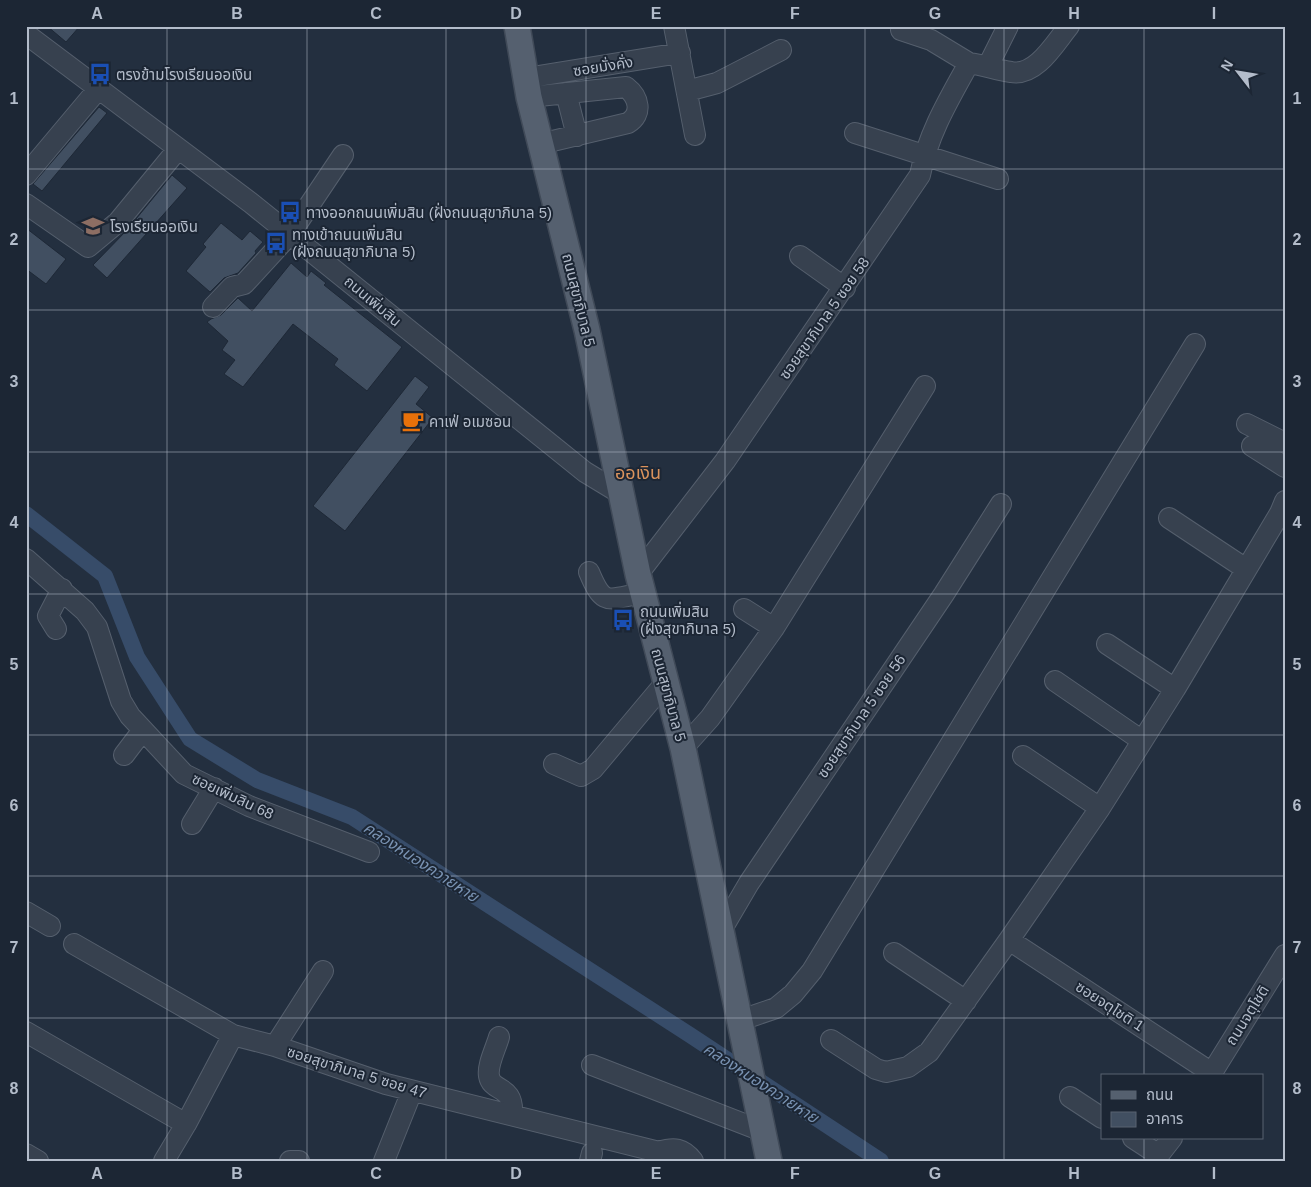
<svg xmlns="http://www.w3.org/2000/svg" width="1311" height="1187" font-family="Arial,'Noto Sans Thai',sans-serif">
<style>
.lines{fill:none;stroke-linecap:round;stroke-linejoin:round}
.canal{stroke:#374c69;stroke-width:16}
.building{fill:#414f61;stroke:#1e2836}
.minor-casing{stroke:#555f6d;stroke-width:22}
.major-casing{stroke:#404a58;stroke-width:28}
.minor{stroke:#37414f;stroke-width:20}
.major{stroke:#55606f;stroke-width:25}
.grid{fill:none;stroke:#b3bcca;stroke-width:1;stroke-opacity:0.55}
.labels{text-anchor:middle;dominant-baseline:central;stroke-width:4;stroke-linejoin:round;paint-order:stroke}
.street-label{font-size:15px;fill:#b3bcca;stroke:#1c2634}
.poi-label{font-size:15px;fill:#b3bcca;stroke:#1c2634;text-anchor:start}
.water-label{font-size:16px;font-style:italic;fill:#7992b2;stroke:#1c2634}
.quarter-label{font-size:18px;fill:#da935d;stroke:#1c2634}
.neatline{fill:none;stroke:#b3bcca;stroke-width:2}
.grid-label{font-size:16px;text-anchor:middle;font-weight:bold;fill:#b3bcca}
</style>
<rect width="100%" height="100%" fill="#232f3f"/>
<g class="lines">
<!-- canal -->
<path class="canal" d="M26,514L105,576L137,657L190,739L257,780L352,817L690,1035L881,1161"/>
</g>
<!-- building -->
<path class="building" d="M47,26H80L66,42Z
M99,107L107,113L42,191L33,184Z
M172,175L187,188L107,278L93,265L127,230Z
M221,223L242,240L250,231L263,242L255,251L256,253L238,273L224,278L210,292L186,271L206,247L203,244Z
M26,228L66,259L46,284L26,269Z
M291,263L307,277L311,271L326,283L324,285L402,347L367,391L334,365L338,359L293,324L243,387L224,374L235,360L222,350L228,341L207,322L211,319L221,315L238,298L252,311Z
M415,376L429,387L416,404L433,418L345,531L313,506Z"/>
<g class="lines">
<!-- minor casing -->
<g class="minor-casing">
<path id="minor" d="M674,26L695,135
M901,30L931,40L969,63
M26,34L251,203L585,472L623,495
M988,66L1008,26
M526,78L680,53
M687,91L717,83L781,50
M566,93L577,136
M529,97L626,87C639,97 643,114 628,123L540,144
M855,133L998,179
M26,175L99,88
M26,204L88,247L118,222L178,149
M800,256L845,288
M213,307L232,287L244,284L290,234L343,155
M1247,424L1285,443
M1252,446L1285,467
M1169,518L1246,569
M26,559L85,611L97,627L121,701L130,716L184,774L249,806L369,852
M589,572C604,608 608,599 643,593
M638,574L725,461L920,175C928,134 949,99 969,63C983,65 997,70 1011,72C1036,77 1055,43 1069,26
M744,609L774,628
M56,629L48,616L62,589
M1107,644L1175,689
M1055,681L1141,740
M683,748L710,718L774,628L925,386
M124,755L143,730
M1023,756L1100,808
M554,764L581,776L593,769L666,682
M192,824L214,788
M26,912L50,926
M722,929L749,883L944,594L1001,504
M1009,940L1212,1073
M74,944L233,1035L275,1046L386,1084L659,1152C674,1147 683,1148 693,1161
M894,953L966,1001
M741,1020L776,1008L793,994L812,971L1195,344
M26,1032L186,1124
M499,1037C496,1048 487,1065 489,1076C492,1093 514,1084 512,1114
M831,1040L876,1069L886,1072L908,1067L929,1052L1009,940L1100,808L1175,689L1280,513L1285,501
M275,1046L323,971
M592,1065L762,1131
M1210,1076L1285,955
M1070,1097L1102,1118
M1133,1138L1159,1155
M26,1154L38,1161
M164,1161L186,1124L233,1035
M290,1161H299
M384,1161L412,1091
M590,1161L592,1153
M1154,1161L1172,1138"/>
</g>
<!-- major casing -->
<g class="major-casing">
<path id="major" d="M517,26L529,97L587,330L638,574L683,748L769,1161"/>
</g>
<!-- minor -->
<use href="#minor" class="minor"/>
<!-- major -->
<use href="#major" class="major"/>
</g>
<!-- grid -->
<path class="grid" d="M167,26V1161M307,26V1161M446,26V1161M586,26V1161M725,26V1161M865,26V1161M1004,26V1161M1144,26V1076M26,169H1285M26,310H1285M26,452H1285M26,594H1285M26,735H1285M26,876H1285M26,1018H1285M1144,1138V1161"/>
<!-- icons -->
<defs>
<g id="bus-bare" transform="scale(1.725)"><path d="M-5-6H5V4H4V6H2V4H-2V6H-4V4H-5ZM-3.5-4V0h7V-4ZM-3.5 1.2v1.5H-2V1.2ZM2 1.2v1.5H3.5V1.2Z" fill="#1a4fb4" stroke="#1c2634" stroke-width="2.5" paint-order="stroke"/></g>
<g id="school-bare" transform="scale(1.725)"><path d="M0-5L7-2L0 1L-7-2ZM-4 1L0 2.5L4 1V4Q0 6-4 4Z" fill="#8d6e63" stroke="#1c2634" stroke-width="2.5" paint-order="stroke"/></g>
<g id="cafe-bare" transform="scale(1.725)"><path d="M-5.5-4.5H6V0H3Q3 3.5 0 3.5H-2.5Q-5.5 3.5-5.5 0ZM3-3.2v2h1.7v-2ZM-6 4.5H4V6H-6Z" fill="#e8710a" stroke="#1c2634" stroke-width="2.5" paint-order="stroke"/></g>
</defs>
<g fill-rule="evenodd">
<use href="#bus-bare" x="100" y="74"/>
<use href="#bus-bare" x="290" y="212"/>
<use href="#school-bare" x="93" y="226"/>
<use href="#bus-bare" x="276" y="243"/>
<use href="#cafe-bare" x="413" y="421"/>
<use href="#bus-bare" x="623" y="620"/>
</g>
<g class="labels">
<!-- street labels -->
<g class="street-label">
<text transform="translate(603 66) rotate(-9)">ซอยมั่งคั่ง</text>
<text transform="translate(579 300) rotate(76)">ถนนสุขาภิบาล 5</text>
<text transform="translate(373 301) rotate(40)">ถนนเพิ่มสิน</text>
<text transform="translate(824 318) rotate(-55)">ซอยสุขาภิบาล 5 ซอย 58</text>
<text transform="translate(669 695) rotate(75)">ถนนสุขาภิบาล 5</text>
<text transform="translate(861 716) rotate(-56)">ซอยสุขาภิบาล 5 ซอย 56</text>
<text transform="translate(233 796) rotate(25)">ซอยเพิ่มสิน 68</text>
<text transform="translate(1110 1006) rotate(33)">ซอยจตุโชติ 1</text>
<text transform="translate(1247 1015) rotate(-58)">ถนนจตุโชติ</text>
<text transform="translate(357 1072) rotate(17)">ซอยสุขาภิบาล 5 ซอย 47</text>
</g>
<!-- poi labels -->
<g class="poi-label">
<text x="116" y="74">ตรงข้ามโรงเรียนออเงิน</text>
<text x="306" y="212">ทางออกถนนเพิ่มสิน (ฝั่งถนนสุขาภิบาล 5)</text>
<text x="110" y="226">โรงเรียนออเงิน</text>
<text x="292" y="234">ทางเข้าถนนเพิ่มสิน<tspan x="292" dy="17">(ฝั่งถนนสุขาภิบาล 5)</tspan></text>
<text x="429" y="421">คาเฟ่ อเมซอน</text>
<text x="640" y="611">ถนนเพิ่มสิน<tspan x="640" dy="17">(ฝั่งสุขาภิบาล 5)</tspan></text>
</g>
<!-- water labels -->
<g class="water-label">
<text transform="translate(421 862) rotate(33)">คลองหนองควายหาย</text>
<text transform="translate(761 1083) rotate(33)">คลองหนองควายหาย</text>
</g>
<!-- quarter labels -->
<g class="quarter-label">
<text x="638" y="473">ออเงิน</text>
</g>
</g>
<!-- border -->
<rect width="1311" height="1187" fill="none" stroke="#1c2634" stroke-width="55"/>
<!-- legend -->
<rect x="1101" y="1074" width="162" height="65" fill="#1c2634" stroke="#586270"/>
<rect x="1111" y="1091" width="25" height="8" fill="#55606f" stroke="#586270"/>
<text x="1146" y="1100" font-size="15" fill="#b3bcca">ถนน</text>
<rect x="1111" y="1112" width="25" height="15" fill="#414f61" stroke="#586270"/>
<text x="1146" y="1124" font-size="15" fill="#b3bcca">อาคาร</text>
<!-- north arrow -->
<g transform="translate(1238 72) rotate(301)" stroke="#1c2634" stroke-width="4" paint-order="stroke">
<path d="M0-4L9 19L0 12L-9 19Z" fill="#b3bcca"/>
<text y="-8" font-size="14" font-weight="bold" text-anchor="middle" fill="#b3bcca">N</text>
</g>
<rect x="28" y="28" width="1256" height="1132" class="neatline"/>
<g class="grid-label">
<text x="97" y="19">A</text>
<text x="237" y="19">B</text>
<text x="376" y="19">C</text>
<text x="516" y="19">D</text>
<text x="656" y="19">E</text>
<text x="795" y="19">F</text>
<text x="935" y="19">G</text>
<text x="1074" y="19">H</text>
<text x="1214" y="19">I</text>
<text x="14" y="104">1</text>
<text x="1297" y="104">1</text>
<text x="14" y="245">2</text>
<text x="1297" y="245">2</text>
<text x="14" y="387">3</text>
<text x="1297" y="387">3</text>
<text x="14" y="528">4</text>
<text x="1297" y="528">4</text>
<text x="14" y="670">5</text>
<text x="1297" y="670">5</text>
<text x="14" y="811">6</text>
<text x="1297" y="811">6</text>
<text x="14" y="953">7</text>
<text x="1297" y="953">7</text>
<text x="14" y="1094">8</text>
<text x="1297" y="1094">8</text>
<text x="97" y="1179">A</text>
<text x="237" y="1179">B</text>
<text x="376" y="1179">C</text>
<text x="516" y="1179">D</text>
<text x="656" y="1179">E</text>
<text x="795" y="1179">F</text>
<text x="935" y="1179">G</text>
<text x="1074" y="1179">H</text>
<text x="1214" y="1179">I</text>
</g>
</svg>
